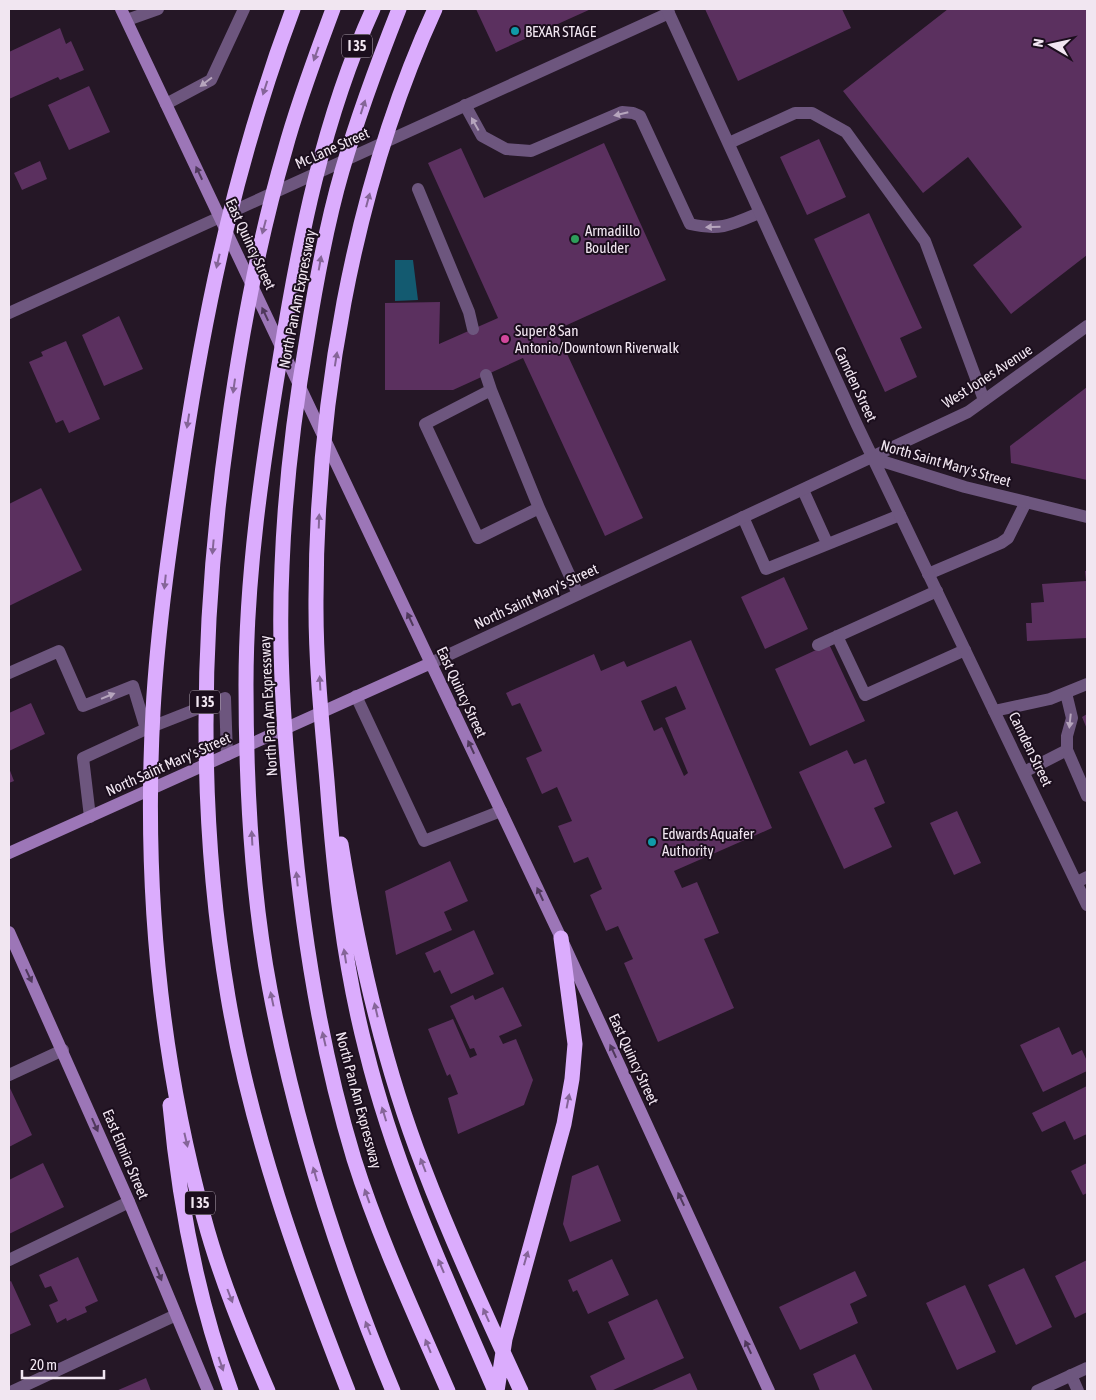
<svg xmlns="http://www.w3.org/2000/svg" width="1096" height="1400" font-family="'Asap Condensed',sans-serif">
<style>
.water{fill:#135a70}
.building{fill:#5b305f;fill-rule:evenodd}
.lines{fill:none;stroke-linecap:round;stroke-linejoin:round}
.service{stroke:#6d567e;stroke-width:12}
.minor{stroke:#6d567e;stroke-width:12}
.tertiary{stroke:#6d567e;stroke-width:12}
.secondary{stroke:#9c76b7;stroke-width:12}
.motorway{stroke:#dbacfd;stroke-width:15}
.oneway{fill:#856598}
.oneway2{fill:#b6a5bd}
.oneway3{fill:#4f385b}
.culture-dot{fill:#0f9aa8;stroke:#1b0e1d;stroke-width:2}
.leisure-dot{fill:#2e9e5b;stroke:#1b0e1d;stroke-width:2}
.hotel-dot{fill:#d1479c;stroke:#1b0e1d;stroke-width:2}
.labels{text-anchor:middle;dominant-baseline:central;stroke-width:4;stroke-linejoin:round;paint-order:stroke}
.shield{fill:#1b0e1d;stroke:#b1a5b1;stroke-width:1}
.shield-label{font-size:14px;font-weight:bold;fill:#f1e6f1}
.poi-label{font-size:15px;fill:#f1e6f1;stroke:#1b0e1d;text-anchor:start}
.street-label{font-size:15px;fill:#f1e6f1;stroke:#1b0e1d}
</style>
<rect width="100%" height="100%" fill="#251726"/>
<!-- water -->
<path class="water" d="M395,260H413L418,300L395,301Z"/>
<!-- building -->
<path class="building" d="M476,9H591L496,52Z
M705,9H842L851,28L738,81Z
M948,9H1087V255L1011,314L973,265L1022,227L968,157L923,193L843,91Z
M60,28L66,44L71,41L84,70L60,80L58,77L9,99V52Z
M89,86L110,132L69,150L48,105Z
M819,139L846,197L807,215L780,157Z
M604,143L666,280L556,330L643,518L605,536L523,358L453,390H385V303L440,302L439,344L498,318L428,163L461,148L484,198Z
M40,161L47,179L22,190L14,173Z
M869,213L922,328L900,338L917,377L885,392L814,239Z
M119,316L143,369L104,386L82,335Z
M66,341L100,419L69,433L63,420L56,423L29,362L43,356L41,352Z
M1087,387V480L1011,463L1010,446Z
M41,488L82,570L9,606V504Z
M1085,571H1087V638L1027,641L1026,623H1032L1031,603L1044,602L1042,584L1086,581Z
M784,577L808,629L765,649L741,597Z
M691,640L772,828L674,871L682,888L697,882L719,933L704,939L734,1008L658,1042L624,963L633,959L618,926L606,931L590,895L602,889L588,857L574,863L558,826L572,821L557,787L542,794L526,758L542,751L520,703L512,706L506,693L594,654L601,671L624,661L627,667ZM676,686L686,709L665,718L688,773L684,776L662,727L654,731L641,701Z
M829,644L865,721L810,746L775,669Z
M31,703L45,734L9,751V713Z
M1087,714V729L1082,717Z
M847,750L854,764L866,759L885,803L874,808L892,847L844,869L799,772Z
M9,768L14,781L9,783Z
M957,811L981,863L954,875L930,823Z
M450,861L468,901L444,912L452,930L396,955L385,891Z
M474,930L494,974L451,994L440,970L434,973L425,953Z
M503,987L522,1026L499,1036L503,1044L516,1039L533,1080L524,1105L458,1134L448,1098L458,1094L450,1074L447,1076L428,1029L453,1019L470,1058L477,1055L474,1048L470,1049L450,1006L473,995L475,1000Z
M1059,1027L1072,1055L1082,1050L1087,1061V1071L1043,1092L1020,1045Z
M9,1086L32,1135L9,1147Z
M1087,1086V1134L1074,1140L1065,1121L1042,1132L1032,1113Z
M43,1163L64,1207L9,1234V1180Z
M1087,1163V1193L1083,1195L1071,1171Z
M598,1165L621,1221L570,1242L563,1224L572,1176Z
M78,1257L98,1301L85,1307L87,1312L67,1321L66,1318L57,1323L49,1305L58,1301L51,1286L45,1288L39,1275Z
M612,1259L629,1295L588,1314L577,1290L573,1292L568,1280Z
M1087,1260V1312L1075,1318L1055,1276Z
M1024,1268L1052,1327L1016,1345L988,1285Z
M855,1271L867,1296L850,1304L858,1323L800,1350L779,1307Z
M11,1281L31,1325L9,1335V1282Z
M965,1285L996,1352L957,1370L926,1303Z
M657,1299L684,1358L611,1391H597L590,1376L625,1359L608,1322Z
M855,1354L873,1391H820L813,1374Z
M690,1373L698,1391H650Z
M146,1378L151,1391H116Z"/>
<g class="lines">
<!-- service -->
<path class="service" d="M127,20L158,9
M166,104L211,80L244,9
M465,105L482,136L506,149L531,151L622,112L633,113L640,116L690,224C720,231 731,225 759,213
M729,143L795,113H812L846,132L925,241L984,400
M418,189L469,312L473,329
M486,375L491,390
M803,490L827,543
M539,508L478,538L425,424L491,390L539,508L578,594
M743,517L766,569L900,515
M928,574L1001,543L1008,538L1026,502
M837,636L865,695L965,650
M818,645L937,591
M9,673L59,651L83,706L133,686L146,729L83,758L90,817
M1066,693L1072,718L1067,736V750L1087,796
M356,696L424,841L501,811
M994,711L1050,699L1087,684
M146,729L225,698L227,755
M1024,772L1067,750
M9,1075L63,1050
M9,1260L129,1202
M1071,1375L1078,1391"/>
<!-- minor -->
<path class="minor" d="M9,313L669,13
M1077,882L1087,877
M13,1391L176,1315
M1037,1391L1087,1368"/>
<!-- tertiary -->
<path class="tertiary" d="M667,9L857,425L1087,905
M872,458L965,487L1087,517
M431,663L968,412L1087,326"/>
<!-- secondary -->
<path class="secondary" d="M121,9L561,938L769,1391
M9,853L431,663
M9,932L129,1202L208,1391"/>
<!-- motorway -->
<path class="motorway" d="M333,9C316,55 298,102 285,150C258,242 241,335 228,429C201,618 196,808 228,997C251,1132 298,1264 348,1391
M373,9C323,119 299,240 280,359C262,467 246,575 246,685C246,786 251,890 270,990C296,1128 339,1262 393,1391
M399,9C378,62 358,116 342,171C326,226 316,282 307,338C294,413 285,489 282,566C278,649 284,733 292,815C302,932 320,1047 354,1159C379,1238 415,1315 448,1391
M435,9C352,190 315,410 316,609C316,666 322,724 327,781C334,872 343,961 366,1050C395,1168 447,1280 495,1391
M341,844C358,950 384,1066 423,1166C452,1242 487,1317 521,1391
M170,1105C179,1203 197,1298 231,1391
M268,1391C244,1335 220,1278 204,1218C159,1054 144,880 153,711C158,623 171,536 184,450C207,298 239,153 293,9
M497,1391L505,1339L564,1124L572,1079L575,1044L561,938"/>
</g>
<!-- one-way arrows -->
<defs><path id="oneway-solid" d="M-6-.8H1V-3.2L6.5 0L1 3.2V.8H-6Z" transform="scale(1.25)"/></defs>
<g class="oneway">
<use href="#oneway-solid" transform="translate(316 54) rotate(110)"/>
<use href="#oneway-solid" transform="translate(265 88) rotate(108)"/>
<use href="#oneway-solid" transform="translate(363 107) rotate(-72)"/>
<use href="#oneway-solid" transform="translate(368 200) rotate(-75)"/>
<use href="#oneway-solid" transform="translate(264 227) rotate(105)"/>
<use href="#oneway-solid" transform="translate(218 261) rotate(103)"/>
<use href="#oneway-solid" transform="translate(320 263) rotate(-80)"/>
<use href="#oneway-solid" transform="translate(336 359) rotate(-81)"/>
<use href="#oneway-solid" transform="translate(234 386) rotate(98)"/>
<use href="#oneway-solid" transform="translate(188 421) rotate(99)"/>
<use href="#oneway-solid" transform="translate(319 521) rotate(-88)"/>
<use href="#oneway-solid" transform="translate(213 547) rotate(95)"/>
<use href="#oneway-solid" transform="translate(165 582) rotate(96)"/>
<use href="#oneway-solid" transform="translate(320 683) rotate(-93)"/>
<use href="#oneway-solid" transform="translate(252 838) rotate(-93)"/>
<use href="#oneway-solid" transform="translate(297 879) rotate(-96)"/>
<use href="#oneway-solid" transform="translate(345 956) rotate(-99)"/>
<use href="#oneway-solid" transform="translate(272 999) rotate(-102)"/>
<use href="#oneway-solid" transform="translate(376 1010) rotate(-103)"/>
<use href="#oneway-solid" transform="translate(324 1039) rotate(-103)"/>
<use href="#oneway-solid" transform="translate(568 1101) rotate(-79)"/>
<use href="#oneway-solid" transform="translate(384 1114) rotate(-107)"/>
<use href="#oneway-solid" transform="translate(186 1140) rotate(77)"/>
<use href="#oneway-solid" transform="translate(423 1165) rotate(-111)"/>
<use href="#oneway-solid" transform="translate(315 1174) rotate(-106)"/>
<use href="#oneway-solid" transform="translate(367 1196) rotate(-110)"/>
<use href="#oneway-solid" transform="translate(526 1258) rotate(-74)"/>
<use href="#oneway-solid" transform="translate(441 1266) rotate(-113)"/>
<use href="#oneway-solid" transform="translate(230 1296) rotate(69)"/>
<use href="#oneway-solid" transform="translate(486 1315) rotate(-114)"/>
<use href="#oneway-solid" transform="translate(368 1328) rotate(-111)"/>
<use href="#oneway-solid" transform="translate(428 1346) rotate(-112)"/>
<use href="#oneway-solid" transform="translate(221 1364) rotate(71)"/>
</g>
<g class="oneway2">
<use href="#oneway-solid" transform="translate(206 82) rotate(143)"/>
<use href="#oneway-solid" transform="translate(621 114) rotate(167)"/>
<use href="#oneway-solid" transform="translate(475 124) rotate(-119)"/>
<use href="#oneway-solid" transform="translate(713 227) rotate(178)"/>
<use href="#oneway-solid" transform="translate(108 696) rotate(-22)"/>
<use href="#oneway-solid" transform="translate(1070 721) rotate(96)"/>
</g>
<g class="oneway3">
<use href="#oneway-solid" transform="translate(199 173) rotate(-115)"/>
<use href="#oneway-solid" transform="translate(265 314) rotate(-115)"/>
<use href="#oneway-solid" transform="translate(410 619) rotate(-115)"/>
<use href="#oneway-solid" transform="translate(471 747) rotate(-115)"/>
<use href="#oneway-solid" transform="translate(540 894) rotate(-115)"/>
<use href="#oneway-solid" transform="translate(29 976) rotate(65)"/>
<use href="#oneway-solid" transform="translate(613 1051) rotate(-115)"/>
<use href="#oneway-solid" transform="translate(95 1125) rotate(66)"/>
<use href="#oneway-solid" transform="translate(681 1199) rotate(-115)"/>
<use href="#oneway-solid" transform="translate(159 1274) rotate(68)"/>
<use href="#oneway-solid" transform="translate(748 1347) rotate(-115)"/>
</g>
<!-- markers -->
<g class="culture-dot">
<circle cx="515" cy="31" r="5"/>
<circle cx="652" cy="842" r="5"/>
</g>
<circle class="leisure-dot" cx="575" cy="239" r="5"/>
<circle class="hotel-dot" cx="505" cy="339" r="5"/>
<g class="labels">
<!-- shield labels -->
<g class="shield">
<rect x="342" y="34.5" width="30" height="23" rx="4"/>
<rect x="190" y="690.5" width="30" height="23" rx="4"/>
<rect x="185" y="1191.5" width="30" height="23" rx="4"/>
</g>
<g class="shield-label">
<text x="357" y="46">I 35</text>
<text x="205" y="702">I 35</text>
<text x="200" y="1203">I 35</text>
</g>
<!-- poi labels -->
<g class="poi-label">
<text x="525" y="31">BEXAR STAGE</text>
<text x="585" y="230">Armadillo<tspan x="585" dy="17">Boulder</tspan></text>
<text x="515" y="330">Super 8 San<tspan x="515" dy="17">Antonio/Downtown Riverwalk</tspan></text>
<text x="662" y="833">Edwards Aquafer<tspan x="662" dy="17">Authority</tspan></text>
</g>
<!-- street labels -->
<g class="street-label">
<text transform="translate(332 148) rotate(-24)">Mc Lane Street</text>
<text transform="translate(251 244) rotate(65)">East Quincy Street</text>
<text transform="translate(297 299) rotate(-79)">North Pan Am Expressway</text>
<text transform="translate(987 376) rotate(-33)">West Jones Avenue</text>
<text transform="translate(856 384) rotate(65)">Camden Street</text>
<text transform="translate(946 463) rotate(16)">North Saint Mary's Street</text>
<text transform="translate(536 596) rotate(-25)">North Saint Mary's Street</text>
<text transform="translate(462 692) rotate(65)">East Quincy Street</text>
<text transform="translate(268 706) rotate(-93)">North Pan Am Expressway</text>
<text transform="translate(1031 749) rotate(64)">Camden Street</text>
<text transform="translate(168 764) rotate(-24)">North Saint Mary's Street</text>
<text transform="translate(634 1059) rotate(65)">East Quincy Street</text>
<text transform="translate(359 1100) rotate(75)">North Pan Am Expressway</text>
<text transform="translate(126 1154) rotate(67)">East Elmira Street</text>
</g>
</g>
<!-- border -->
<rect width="1096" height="1400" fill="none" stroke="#f1e6f1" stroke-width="20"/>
<!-- north arrow -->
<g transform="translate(1051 45) rotate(279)" stroke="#1b0e1d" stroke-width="4" paint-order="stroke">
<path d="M0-4L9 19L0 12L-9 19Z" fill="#f1e6f1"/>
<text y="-8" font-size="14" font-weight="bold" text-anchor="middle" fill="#f1e6f1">N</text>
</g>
<!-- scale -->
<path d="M22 1370v8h82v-8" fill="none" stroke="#f1e6f1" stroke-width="2.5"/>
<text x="30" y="1370" font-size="15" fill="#f1e6f1" stroke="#1b0e1d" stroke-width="4" paint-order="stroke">20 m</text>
</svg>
